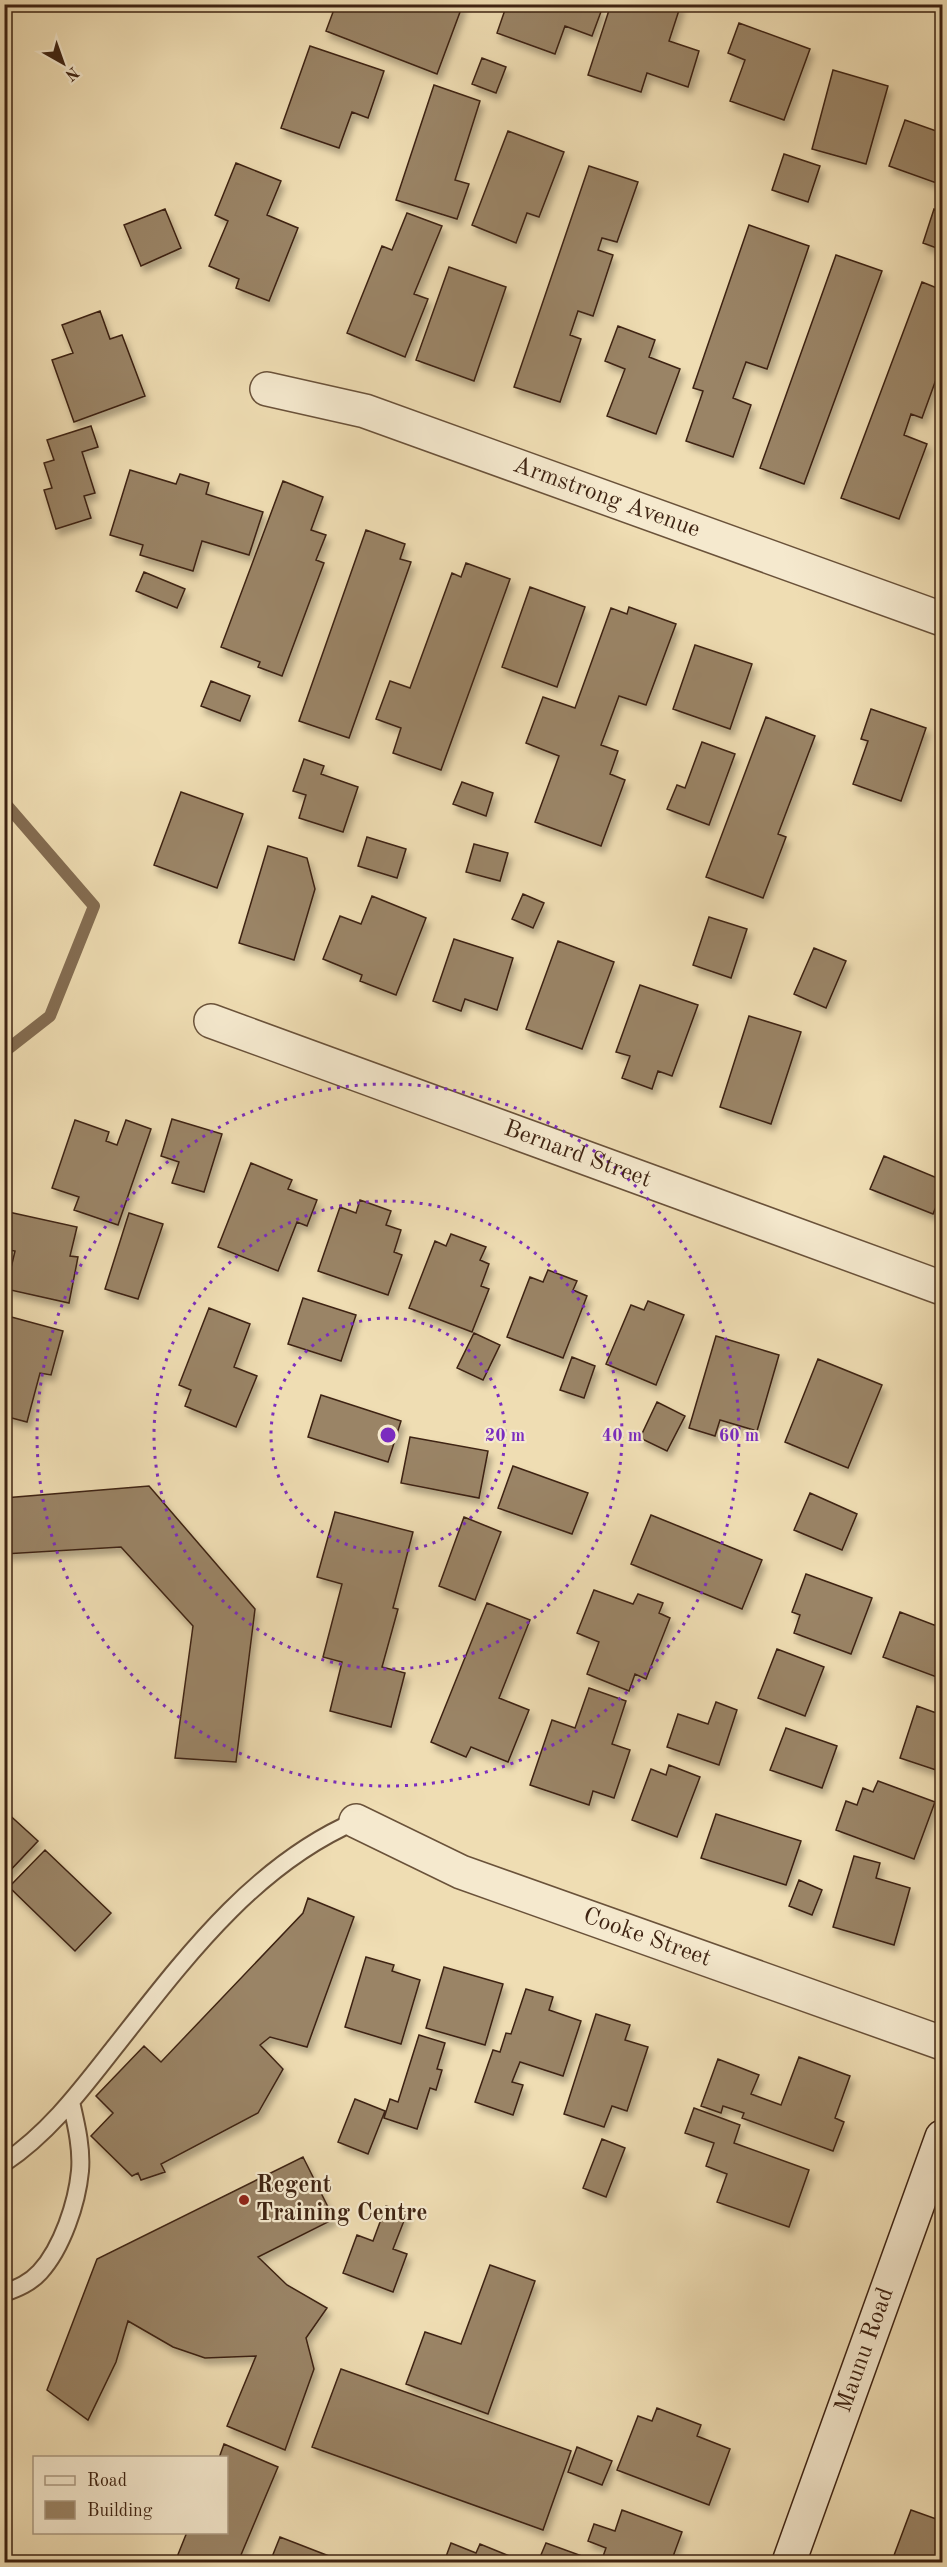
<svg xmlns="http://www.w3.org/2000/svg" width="947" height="2567" font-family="'Old Standard TT',serif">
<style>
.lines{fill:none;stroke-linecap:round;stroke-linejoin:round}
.stream{stroke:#846d52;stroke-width:12}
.building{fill:#9a8466;stroke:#3e2312;stroke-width:1.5;filter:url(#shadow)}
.service-casing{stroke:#6a523a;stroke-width:20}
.minor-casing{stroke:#6a523a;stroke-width:36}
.secondary-casing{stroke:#3e2312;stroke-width:36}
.service{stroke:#f5e9ce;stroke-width:16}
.minor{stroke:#f5e9ce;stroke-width:33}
.secondary{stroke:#f5e9ce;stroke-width:33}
.ring{fill:none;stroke:#7b2cbf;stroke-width:3;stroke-dasharray:3 6}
.poi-dot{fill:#8f2418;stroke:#f5e9ce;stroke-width:2}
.labels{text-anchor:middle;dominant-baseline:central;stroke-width:4.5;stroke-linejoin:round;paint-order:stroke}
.street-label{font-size:24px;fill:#3e2312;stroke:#f5e9ce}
.poi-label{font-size:24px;font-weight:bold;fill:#3e2312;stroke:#f5e9ce;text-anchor:start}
.centre{fill:#7b2cbf;stroke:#f5e9ce;stroke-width:3}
.ring-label{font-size:18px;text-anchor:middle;font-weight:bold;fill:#7b2cbf;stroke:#f5e9ce;stroke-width:4.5;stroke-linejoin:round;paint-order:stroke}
</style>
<defs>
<filter id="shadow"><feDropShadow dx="3.5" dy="6" stdDeviation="3" flood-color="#0004"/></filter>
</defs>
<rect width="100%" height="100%" fill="#efddb3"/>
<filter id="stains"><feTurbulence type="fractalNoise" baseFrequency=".00333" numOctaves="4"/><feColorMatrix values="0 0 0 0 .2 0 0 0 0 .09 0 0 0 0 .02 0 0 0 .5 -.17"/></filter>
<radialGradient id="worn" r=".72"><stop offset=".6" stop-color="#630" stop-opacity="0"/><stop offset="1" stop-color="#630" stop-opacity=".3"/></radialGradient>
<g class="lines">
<!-- stream -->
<path class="stream" d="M4,802L94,906L50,1016L4,1052"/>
</g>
<!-- building -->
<path class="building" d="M336,4H463L437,74L326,31Z
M507,4H589L602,9L592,36L565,26L555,54L497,33Z
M611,4H681L669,41L699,51L688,87L647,73L641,92L588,75Z
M739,23L810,49L784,120L730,101L745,60L728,53Z
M310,46L384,71L368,118L352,112L339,148L281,128Z
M482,58L506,67L496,93L472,84Z
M833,70L888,86L866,164L812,149Z
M434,85L480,101L455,180L469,184L457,219L396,200Z
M905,120L942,133V185L889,166Z
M508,131L564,152L539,217L527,213L516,243L472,225Z
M784,154L820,166L808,202L772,190Z
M236,163L281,181L267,215L298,228L269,301L236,288L239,279L209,266L228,221L215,215Z
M589,166L638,182L617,242L602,238L598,250L613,255L593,316L578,311L570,335L581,339L560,402L514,387Z
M165,209L181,248L141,266L124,225Z
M934,209L942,212V250L923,243Z
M407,213L442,226L414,294L428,299L405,357L347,333L382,246L392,250Z
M749,225L809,246L767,369L746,362L733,398L751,405L733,457L686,441L703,391L693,388Z
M836,255L882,271L804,484L760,468Z
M449,267L506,287L474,381L416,360Z
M922,282L942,290V363L922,418L911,414L904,435L927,444L899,519L841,498Z
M100,311L110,339L122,335L145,396L74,422L52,360L73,353L62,325Z
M618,326L655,340L649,357L680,369L656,434L607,416L625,369L605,361Z
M91,426L98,447L82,452L95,493L84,496L91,518L56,529L44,490L52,488L44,463L54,460L47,440Z
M130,470L176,484L180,474L209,483L206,494L263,512L249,555L202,541L193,571L140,555L143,545L110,535Z
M283,481L323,497L311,530L326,535L316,560L324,563L282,676L258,667L260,662L221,647Z
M366,530L405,544L400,559L411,562L349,738L299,721Z
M466,563L510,579L441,770L393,753L401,728L376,719L390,681L410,688L452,573L461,577Z
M144,572L185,589L177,608L136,591Z
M530,587L585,607L557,687L502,667Z
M629,607L676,624L646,705L619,696L601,745L618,751L610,774L625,780L601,846L535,822L559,756L526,743L543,697L575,708L611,608L627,614Z
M695,645L752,664L730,729L673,709Z
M211,681L250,696L240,721L201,706Z
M871,709L926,728L901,801L853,784L868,741L861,739Z
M766,717L815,736L778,834L786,837L763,898L706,877Z
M702,742L735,754L709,825L667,809L677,785L685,788Z
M304,759L324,766L321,774L358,787L343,832L299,818L306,795L293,791Z
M462,782L493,793L486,816L453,804Z
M181,792L243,814L217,888L154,865Z
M367,837L406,849L397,878L358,866Z
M474,844L508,853L500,881L466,872Z
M268,846L307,858L315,889L294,960L239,943Z
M523,894L544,903L533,928L512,919Z
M372,896L426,918L396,995L360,981L362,975L323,959L340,916L361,924Z
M709,917L747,929L731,978L693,965Z
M454,939L513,958L497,1010L465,999L461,1011L433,1001Z
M558,941L614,962L582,1049L526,1029Z
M814,948L846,961L826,1008L794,994Z
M640,985L698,1005L672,1076L658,1071L652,1089L622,1078L630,1056L616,1052Z
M749,1016L801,1032L771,1124L720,1107Z
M172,1119L222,1134L204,1192L172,1183L179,1162L161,1156Z
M75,1120L109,1132L106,1141L117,1145L126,1120L151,1129L118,1225L74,1210L79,1197L52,1188Z
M884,1156L942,1180V1192L933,1214L870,1189Z
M251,1163L292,1180L288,1189L317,1200L307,1226L297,1222L278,1271L218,1247Z
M360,1200L391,1211L386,1225L401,1230L394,1252L402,1255L388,1295L318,1271L340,1207L356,1213Z
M4,1211L77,1227L70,1256L78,1257L69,1303L6,1289L15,1251L4,1249Z
M129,1213L163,1224L138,1299L105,1289Z
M451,1234L486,1247L480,1260L489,1264L481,1286L489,1289L472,1332L409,1308L435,1241L446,1246Z
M548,1270L577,1281L573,1290L587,1296L563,1358L507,1337L530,1277L543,1282Z
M303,1298L356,1315L341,1361L288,1344Z
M648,1301L684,1315L656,1385L606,1364L631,1305L644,1310Z
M209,1308L250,1324L234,1367L257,1376L236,1427L185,1406L191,1390L179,1385Z
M4,1315L63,1331L51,1375L40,1373L27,1422L4,1416Z
M474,1333L500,1345L483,1380L457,1368Z
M716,1336L779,1355L757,1431L720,1420L715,1436L689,1428Z
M572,1357L595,1366L584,1398L560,1390Z
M818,1359L882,1385L848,1468L785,1442Z
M321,1395L401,1421L388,1462L308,1437Z
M657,1402L685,1416L667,1451L640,1438Z
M410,1437L488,1451L479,1498L401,1483Z
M942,1440V1457L937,1455Z
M513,1466L588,1493L572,1534L498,1508Z
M149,1486L255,1609L236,1762L175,1758L193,1626L121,1547L4,1554V1498Z
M810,1493L857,1514L842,1550L794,1530Z
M335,1512L413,1532L393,1608L398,1609L382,1667L405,1673L391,1727L330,1711L342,1662L323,1657L342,1584L317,1577Z
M651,1515L762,1560L742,1609L631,1564Z
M464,1517L501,1532L475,1600L439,1586Z
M806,1574L872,1598L851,1654L794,1633L800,1615L792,1612Z
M594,1590L633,1604L638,1594L663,1603L659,1613L670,1618L646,1679L635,1674L629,1691L587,1674L599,1642L577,1633Z
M487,1603L530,1620L499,1698L529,1710L508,1762L471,1747L466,1757L431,1742Z
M900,1612L942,1628V1679L883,1657Z
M777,1649L824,1667L805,1716L758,1698Z
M589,1688L626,1701L612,1744L630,1750L614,1798L593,1791L589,1805L530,1785L552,1720L575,1728Z
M716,1702L737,1710L719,1765L667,1747L678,1714L708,1724Z
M917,1706L942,1715V1772L900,1758Z
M786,1728L837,1746L822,1788L770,1770Z
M669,1765L700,1777L677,1837L632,1820L651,1769L666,1775Z
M878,1781L935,1802L914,1859L836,1830L846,1801L857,1805L863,1788L873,1792Z
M4,1810L38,1841L4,1877Z
M716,1814L801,1841L786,1885L701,1858Z
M45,1850L111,1913L75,1951L9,1887Z
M854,1856L880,1863L876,1878L910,1888L894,1945L833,1927Z
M799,1880L822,1890L812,1915L789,1906Z
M308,1898L354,1917L307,2047L270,2037L260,2045L283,2069L258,2113L161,2164L165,2172L141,2180L138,2173L132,2176L91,2136L113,2113L96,2096L144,2046L161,2062L303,1913Z
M366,1957L394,1965L392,1971L420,1980L401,2044L345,2027Z
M444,1967L503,1984L485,2045L426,2028Z
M526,1989L553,1997L549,2010L581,2021L563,2076L520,2062L512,2082L523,2085L513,2115L475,2102L493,2050L500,2052L506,2033L511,2034Z
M596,2014L630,2025L625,2040L648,2047L627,2111L612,2106L604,2127L564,2114Z
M419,2035L445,2043L437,2069L442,2070L436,2090L430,2088L417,2129L384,2118L390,2099L398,2102Z
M799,2057L850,2076L835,2118L844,2122L833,2151L742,2118L744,2113L723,2106L721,2113L701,2106L718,2059L759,2075L751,2094L781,2105Z
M355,2099L385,2111L368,2154L338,2142Z
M694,2108L740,2125L734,2143L809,2170L789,2227L717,2202L727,2174L706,2166L714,2143L685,2133Z
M602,2139L625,2148L606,2197L583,2188Z
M303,2157L334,2219L258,2257L287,2285L327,2308L306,2338L314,2369L285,2450L227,2426L256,2356L205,2358L173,2347L128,2321L116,2362L88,2420L47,2390L97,2259Z
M386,2206L407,2213L393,2249L407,2254L393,2292L343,2273L357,2235L373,2241Z
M490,2265L535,2281L488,2414L406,2384L425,2332L461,2344Z
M341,2369L571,2451L543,2530L312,2447Z
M657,2408L701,2425L697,2436L730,2449L709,2505L617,2470L638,2416L652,2421Z
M224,2444L278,2467L238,2562H175L187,2532H226V2458H219Z
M577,2447L612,2461L602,2485L568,2472Z
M622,2510L682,2532L671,2562H601L606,2548L588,2541L594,2524L615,2531Z
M911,2510L942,2521V2562H906L893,2558Z
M280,2537L334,2558L332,2562H270Z
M451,2543L476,2553L480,2544L524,2562H444Z
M546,2543L593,2560V2562H538Z"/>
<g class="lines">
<!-- service casing -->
<g class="service-casing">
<path id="service" d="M4,2163C49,2133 81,2090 114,2048C182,1962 252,1866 356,1821
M4,2293C18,2288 30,2283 40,2272C62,2248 77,2203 80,2171C82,2148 76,2124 71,2102"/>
</g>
<!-- minor casing -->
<g class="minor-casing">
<g id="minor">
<path id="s1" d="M267,389L365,411L942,619"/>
<path id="s2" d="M211,1021L942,1288"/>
<path id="s3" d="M356,1821L461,1872L942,2043"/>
</g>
</g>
<!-- secondary casing -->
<g class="secondary-casing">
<g id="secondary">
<path id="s4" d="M789,2562L942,2137"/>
</g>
</g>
<!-- service -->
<use href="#service" class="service"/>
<!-- minor -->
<use href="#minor" class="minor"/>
<!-- secondary -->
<use href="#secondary" class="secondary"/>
</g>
<!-- distance rings -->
<g class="ring">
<circle cx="388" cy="1435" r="117"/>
<circle cx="388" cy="1435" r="234"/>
<circle cx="388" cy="1435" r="351"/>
</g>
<!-- markers -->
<circle class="poi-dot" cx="244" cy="2200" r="6"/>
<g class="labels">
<!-- street labels -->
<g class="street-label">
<text stroke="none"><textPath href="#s1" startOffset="357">Armstrong Avenue</textPath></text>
<text stroke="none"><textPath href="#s2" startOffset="390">Bernard Street</textPath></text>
<text stroke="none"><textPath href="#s3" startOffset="314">Cooke Street</textPath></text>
<text stroke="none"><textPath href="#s4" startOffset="225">Maunu Road</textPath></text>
</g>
<!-- poi labels -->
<g class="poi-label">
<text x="256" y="2186">Regent<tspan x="256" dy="28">Training Centre</tspan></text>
</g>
</g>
<circle cx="388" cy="1435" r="9" class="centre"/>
<g class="ring-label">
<text x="505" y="1441">20 m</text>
<text x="622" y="1441">40 m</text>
<text x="739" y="1441">60 m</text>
</g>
<!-- margin -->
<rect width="947" height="2567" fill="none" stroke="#efddb3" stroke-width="24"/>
<rect x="6" y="6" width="935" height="2555" fill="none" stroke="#3e2312" stroke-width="3"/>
<rect x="12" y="12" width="923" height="2543" fill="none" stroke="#3e2312" stroke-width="1.5"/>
<!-- legend -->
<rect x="33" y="2456" width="195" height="78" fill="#f5e9ce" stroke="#ac9a83" stroke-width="1.5"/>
<rect x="45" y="2476" width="30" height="9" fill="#f5e9ce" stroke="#ac9a83" stroke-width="1.5"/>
<text x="87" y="2486" font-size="18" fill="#3e2312">Road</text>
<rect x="45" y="2501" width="30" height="18" fill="#9a8466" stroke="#ac9a83" stroke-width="1.5"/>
<text x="87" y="2516" font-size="18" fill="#3e2312">Building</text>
<!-- north arrow -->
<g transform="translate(63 63) rotate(140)" stroke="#f5e9ce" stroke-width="4.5" paint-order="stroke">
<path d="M0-4.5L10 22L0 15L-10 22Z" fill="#3e2312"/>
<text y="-9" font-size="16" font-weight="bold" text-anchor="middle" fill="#3e2312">N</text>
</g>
<rect width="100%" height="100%" filter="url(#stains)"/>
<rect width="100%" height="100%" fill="url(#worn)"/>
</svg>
